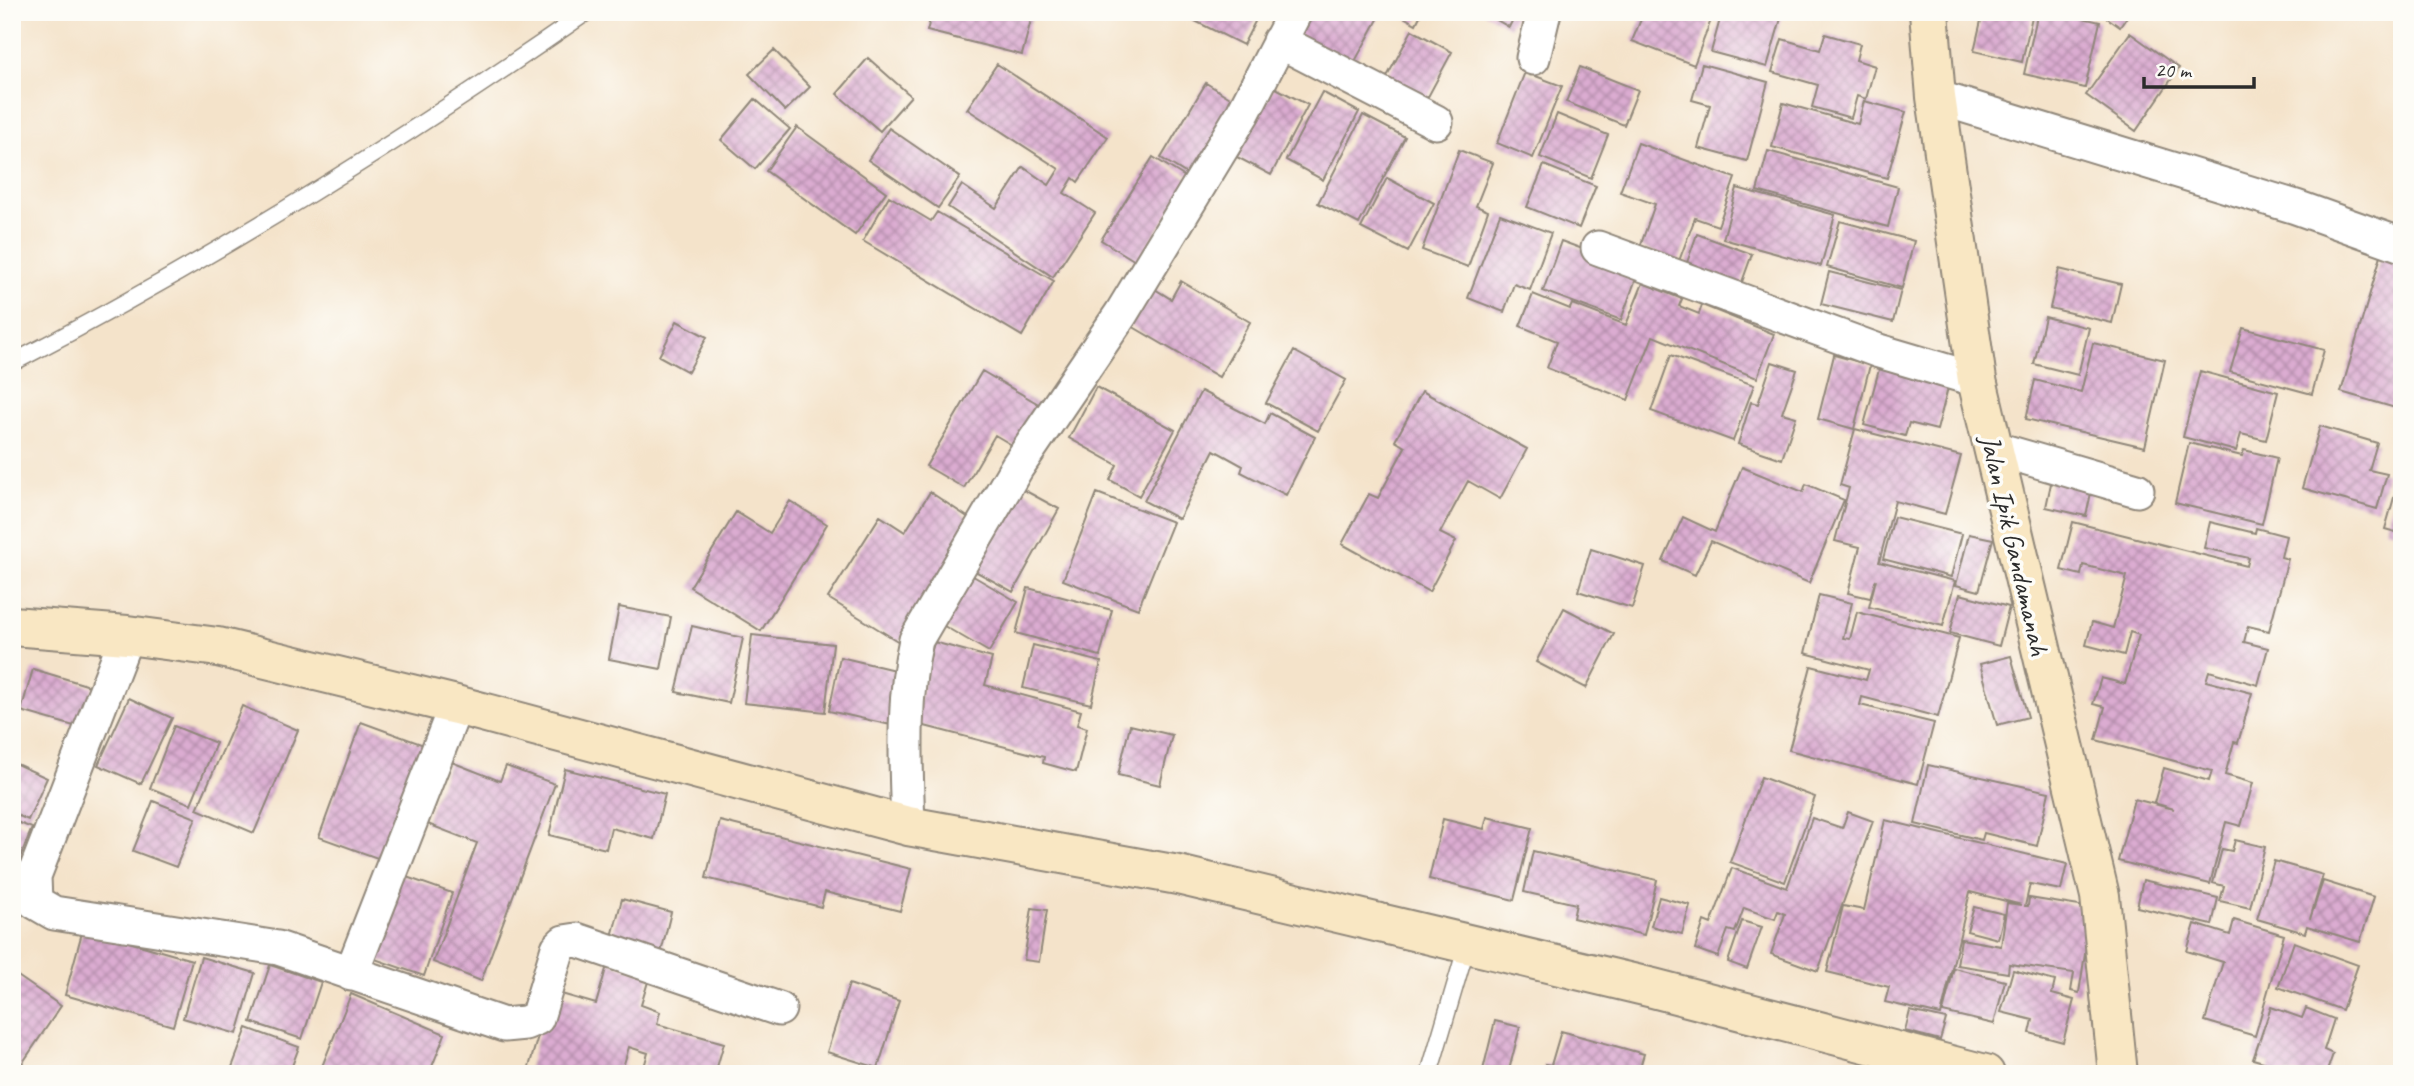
<svg xmlns="http://www.w3.org/2000/svg" width="2414" height="1086" font-family="Caveat,sans-serif">
<style>
.building{fill:url(#building-cross-hatch)}
.lines{fill:none;stroke-linecap:round;stroke-linejoin:round}
.lane-casing{stroke:#90877a;stroke-width:19}
.street-casing{stroke:#90877a;stroke-width:37}
.secondary-casing{stroke:#90877a;stroke-width:42}
.lane{stroke:#fff;stroke-width:16}
.street{stroke:#fff;stroke-width:33}
.secondary{stroke:#f9e7c3;stroke-width:38}
.labels{text-anchor:middle;dominant-baseline:central;stroke-width:7;stroke-linejoin:round;paint-order:stroke}
.street-label{font-size:28px;fill:#2b2b2b;stroke:#fdfcf7}
</style>
<defs>
<pattern id="building-cross-hatch" width="8" height="8" patternUnits="userSpaceOnUse" patternTransform="scale(1.75)"><rect width="8" height="8" fill="#dbacd1"/><path d="M0 0l8 8M0 8l8-8" fill="none" stroke="#b28caa"/></pattern>
</defs>
<rect width="100%" height="100%" fill="#fdfcf7"/>
<filter id="ink" filterUnits="userSpaceOnUse"><feTurbulence type="fractalNoise" baseFrequency=".0143" numOctaves="2"/><feDisplacementMap in="SourceGraphic" scale="14" xChannelSelector="R" yChannelSelector="G"/><feConvolveMatrix kernelMatrix="1 2 1 2 8 2 1 2 1" color-interpolation-filters="sRGB"/></filter>
<filter id="wash" filterUnits="userSpaceOnUse"><feTurbulence type="fractalNoise" baseFrequency=".00686" numOctaves="4" result="noise"/><feDisplacementMap in="SourceGraphic" scale="28" xChannelSelector="R" yChannelSelector="G"/><feGaussianBlur stdDeviation="1.57" result="paint"/><feColorMatrix in="noise" values="0 0 0 0 0 0 0 0 0 0 0 0 0 0 0 0 0 1.4 0 .05"/><feComposite in="paint" operator="in"/></filter>
<g filter="url(#wash)">
<rect width="100%" height="100%" fill="#f4e3ca"/>
<g id="blocks">
<!-- building -->
<path class="building" d="M932,12H1033L1022,55L927,31Z
M1177,12H1260L1243,45Z
M1301,12H1382L1353,65L1291,31Z
M1395,12H1422L1416,24Z
M1483,12H1517L1509,27Z
M1644,12H1714L1694,65L1632,41Z
M1722,12H1773L1782,15L1767,67L1711,52Z
M1983,12H2033L2022,62L1974,51Z
M2038,12H2057L2100,22L2085,88L2024,74Z
M2099,12H2130L2120,27Z
M1412,30L1452,52L1422,108L1382,86Z
M2130,33L2179,68L2136,131L2086,95Z
M1825,34L1860,44L1856,60L1875,66L1866,99L1857,96L1851,118L1812,107L1818,85L1772,72L1782,39L1820,50Z
M774,50L810,87L785,111L749,74Z
M868,58L911,96L880,131L837,94Z
M997,64L1108,137L1078,182L1073,178L1064,193L1095,213L1053,277L948,207L962,185L996,208L1023,167L1049,185L1059,169L967,109Z
M1702,64L1768,82L1747,161L1698,148L1710,105L1692,100Z
M1580,67L1638,90L1624,125L1566,102Z
M1525,72L1562,86L1533,158L1497,143Z
M1206,83L1240,104L1195,179L1161,158Z
M1274,87L1308,105L1271,175L1237,157Z
M1322,92L1359,112L1323,180L1286,160Z
M755,99L790,129L755,169L721,140Z
M1864,101L1906,112L1887,178L1772,147L1783,103L1858,124Z
M1557,114L1608,135L1591,178L1540,157Z
M1363,115L1405,137L1359,224L1318,203Z
M797,127L886,192L855,235L766,171Z
M889,128L960,177L938,208L868,160Z
M1638,143L1735,178L1718,226L1695,218L1679,261L1640,247L1655,204L1620,192Z
M1459,150L1493,163L1476,206L1488,211L1468,267L1422,250Z
M1768,151L1898,187L1888,227L1757,191Z
M1153,157L1190,180L1137,262L1101,240Z
M1544,165L1596,186L1579,228L1527,207Z
M1387,178L1434,203L1408,252L1361,228Z
M1737,188L1835,215L1821,266L1723,239Z
M889,196L931,221L937,212L1054,281L1022,336L863,241Z
M1500,214L1551,233L1530,290L1514,284L1504,312L1468,298Z
M1840,221L1914,241L1902,288L1827,267Z
M1697,234L1752,254L1738,293L1683,274Z
M1561,241L1639,270L1621,320L1543,291Z
M2382,252L2402,258V410L2341,392Z
M2059,269L2121,284L2112,323L2050,308Z
M1829,272L1901,290L1893,322L1821,304Z
M1181,281L1250,322L1219,377L1123,321L1145,283L1171,299Z
M1643,283L1682,299L1679,306L1699,314L1702,305L1774,334L1757,378L1653,336L1628,400L1547,368L1557,341L1520,326L1533,294L1570,309L1572,304L1626,325Z
M2045,317L2089,328L2078,375L2034,364Z
M677,321L707,337L688,372L659,356Z
M2243,328L2324,350L2312,394L2230,372Z
M2093,343L2165,360L2145,447L2026,419L2035,380L2081,392Z
M1294,351L1346,380L1318,431L1266,403Z
M1671,355L1754,385L1733,441L1651,411Z
M1834,355L1870,365L1854,429L1818,419Z
M1772,362L1797,370L1782,413L1796,417L1782,459L1738,444L1751,402L1758,404Z
M1880,366L1949,384L1937,430L1909,423L1905,436L1864,425Z
M982,371L1047,409L1022,451L995,435L964,488L926,466Z
M2200,371L2278,392L2266,440L2241,434L2236,451L2183,437Z
M1096,387L1175,430L1139,496L1110,480L1117,465L1069,438Z
M1201,391L1265,424L1270,413L1315,437L1286,495L1241,472L1243,466L1214,450L1179,519L1144,501Z
M1422,391L1527,449L1500,499L1468,481L1440,533L1456,541L1429,592L1342,544L1369,494L1378,498L1405,447L1395,441Z
M2320,426L2377,443L2369,470L2387,474L2377,509L2302,488Z
M1855,429L1961,456L1945,514L1895,501L1879,562L1955,581L1943,626L1869,607L1876,579L1870,598L1848,593L1860,547L1835,541L1849,488L1840,485Z
M2189,443L2242,456L2244,450L2277,458L2262,524L2175,503Z
M1742,467L1803,492L1806,484L1844,500L1809,583L1711,541L1695,575L1663,561L1683,517L1715,532Z
M2401,473H2402V534L2385,529Z
M2053,474L2093,484L2086,516L2046,507Z
M1011,483L1059,509L1013,592L966,566Z
M930,492L975,522L899,642L828,598L880,516L905,532Z
M1097,493L1173,522L1138,609L1063,580Z
M790,501L827,524L761,631L690,587L736,512L770,533Z
M1894,517L1962,534L1951,577L1883,559Z
M2073,522L2247,566L2249,558L2204,548L2210,522L2255,533L2256,528L2286,536L2281,557L2288,559L2269,631L2248,626L2244,642L2268,648L2258,685L2209,671L2206,681L2252,693L2238,743L2234,742L2225,775L2253,783L2241,826L2226,822L2210,884L2118,861L2134,799L2174,809L2154,803L2164,768L2209,781L2212,771L2096,740L2105,707L2093,704L2101,678L2125,684L2139,635L2130,632L2124,655L2086,645L2092,622L2113,628L2127,576L2083,565L2081,575L2061,570Z
M1969,534L1993,539L1979,591L1956,585Z
M1591,549L1645,566L1632,608L1578,591Z
M961,569L1018,602L989,652L932,619Z
M1028,588L1112,610L1100,656L1016,633Z
M1960,594L2009,607L1999,646L1950,633Z
M1819,595L1852,603L1843,638L1850,639L1857,612L1959,638L1938,717L1862,697L1860,705L1934,723L1918,784L1789,750L1811,666L1866,680L1869,670L1805,653Z
M619,607L671,617L661,669L609,659Z
M1564,608L1614,634L1586,688L1536,662Z
M692,626L743,638L729,703L676,692Z
M752,635L833,644L825,712L744,703Z
M934,642L992,658L985,685L1081,711L1077,725L1087,728L1076,772L1043,763L1044,757L913,723Z
M1033,645L1101,662L1091,704L1023,688Z
M2011,656L2028,717L1997,725L1980,664Z
M840,657L903,672L891,725L829,711Z
M33,669L93,687L81,728L21,711Z
M129,698L172,718L141,784L98,765Z
M242,706L298,730L254,833L197,809Z
M361,722L424,745L383,860L319,837Z
M1130,725L1172,735L1160,785L1118,775Z
M174,726L216,743L191,804L150,788Z
M449,761L500,781L506,766L555,784L481,981L433,962L477,843L425,823Z
M12,762L47,778L28,820L12,813Z
M1928,765L2049,792L2037,846L1984,833L1982,840L1915,824Z
M565,769L665,794L654,839L611,828L606,849L549,835Z
M1761,777L1815,797L1785,882L1730,862Z
M153,801L196,818L176,867L133,851Z
M1848,812L1873,821L1818,971L1771,954L1785,914L1778,911L1775,919L1744,908L1735,932L1728,930L1718,957L1695,949L1704,921L1711,924L1732,868L1787,888L1812,818L1842,828Z
M1487,817L1532,828L1514,900L1429,879L1443,819L1484,829Z
M12,820L32,828L12,877Z
M1885,820L2067,864L2061,890L2030,884L2025,906H2028L2029,898L2092,908L2079,993L2071,991L2074,973L2009,964L2008,973L1957,965L1961,939L2001,946L2007,903L2022,905L1970,892L1941,1015L1885,1002L1889,987L1827,972L1843,906L1864,910Z
M720,821L911,869L900,911L825,892L821,907L706,878Z
M2235,840L2265,847L2250,908L2220,901L2224,886L2213,883L2222,849L2232,851Z
M1533,851L1657,880L1644,935L1573,918L1576,904L1524,892Z
M2274,861L2323,875L2310,919L2323,881L2374,897L2360,942L2307,926L2305,933L2257,919Z
M395,873L452,893L424,976L366,956Z
M2143,880L2218,898L2212,925L2137,907Z
M1659,897L1690,905L1682,934L1651,926Z
M622,899L671,912L659,961L609,948Z
M1974,907L2004,914L1998,939L1967,931Z
M1032,908L1047,910L1039,962L1024,960Z
M2234,920L2284,935L2255,1036L2205,1021L2223,962L2187,951L2195,924L2230,935Z
M1742,921L1762,927L1747,969L1728,962Z
M83,929L192,960L173,1026L65,995Z
M2294,942L2358,965L2342,1010L2278,987Z
M201,957L255,973L237,1034L183,1018Z
M608,962L650,975L641,1005L660,1012L657,1024L724,1043L715,1074H642L648,1053L629,1047L621,1074H527L551,991L596,1004Z
M270,965L321,982L302,1039L251,1022Z
M1954,968L2005,981L1994,1024L1943,1012Z
M2013,970L2055,981L2052,994L2074,1000L2063,1042L2030,1033L2033,1020L2001,1012Z
M12,972L61,1006L15,1074H12Z
M849,984L899,1001L878,1068L827,1052Z
M351,994L445,1034L429,1074H319Z
M2271,1007L2302,1018L2306,1008L2334,1019L2324,1050L2333,1054L2326,1074H2267L2270,1064L2253,1059Z
M1910,1011L1946,1019L1940,1040L1905,1031Z
M1495,1021L1520,1027L1508,1074L1483,1070Z
M247,1028L299,1047L289,1074H242L231,1070Z
M1561,1031L1644,1054L1638,1074H1542L1545,1064L1551,1065Z"/>
</g>
</g>
<g filter="url(#ink)">
<use href="#blocks" fill-opacity="0" stroke="#90877a" stroke-width="2"/>
<g class="lines">
<!-- lane casing -->
<g class="lane-casing">
<path id="lane" d="M12,363C212,260 403,140 587,12
M1429,1074L1467,945"/>
</g>
<!-- street casing -->
<g class="street-casing">
<path id="street" d="M1279,41L1436,122
M1533,58L1544,12
M1936,97L2296,207L2402,245
M1598,248L1879,351L1977,380
M1993,448L2137,490
M127,635L34,876L35,902L54,913L278,948L504,1025L525,1023L537,1018L558,948L564,942L577,940L779,1009
M908,826C906,764 902,701 916,640L1017,467L1121,314L1243,113L1295,12
M351,974L456,705"/>
</g>
<!-- secondary casing -->
<g class="secondary-casing">
<path id="secondary" d="M1929,12L1936,97L1977,380L2100,896L2118,1074
M12,626L127,635L218,647L456,705L908,826L1178,875L1653,988L1985,1074"/>
</g>
<!-- lane -->
<use href="#lane" class="lane"/>
<!-- street -->
<use href="#street" class="street"/>
<!-- secondary -->
<use href="#secondary" class="secondary"/>
</g>
</g>
<g class="labels">
<!-- street labels -->
<g class="street-label">
<text transform="translate(2015 545) rotate(77)">Jalan Ipik Gandamanah</text>
</g>
</g>
<!-- margin -->
<rect width="2414" height="1086" fill="none" stroke="#fdfcf7" stroke-width="42"/>
<!-- scale -->
<path d="M2144 77v10h110v-10" fill="none" stroke="#2b2b2b" stroke-width="3.5"/>
<text x="2155" y="77" font-size="21" fill="#2b2b2b" stroke="#fdfcf7" stroke-width="5" paint-order="stroke">20 m</text>
</svg>
